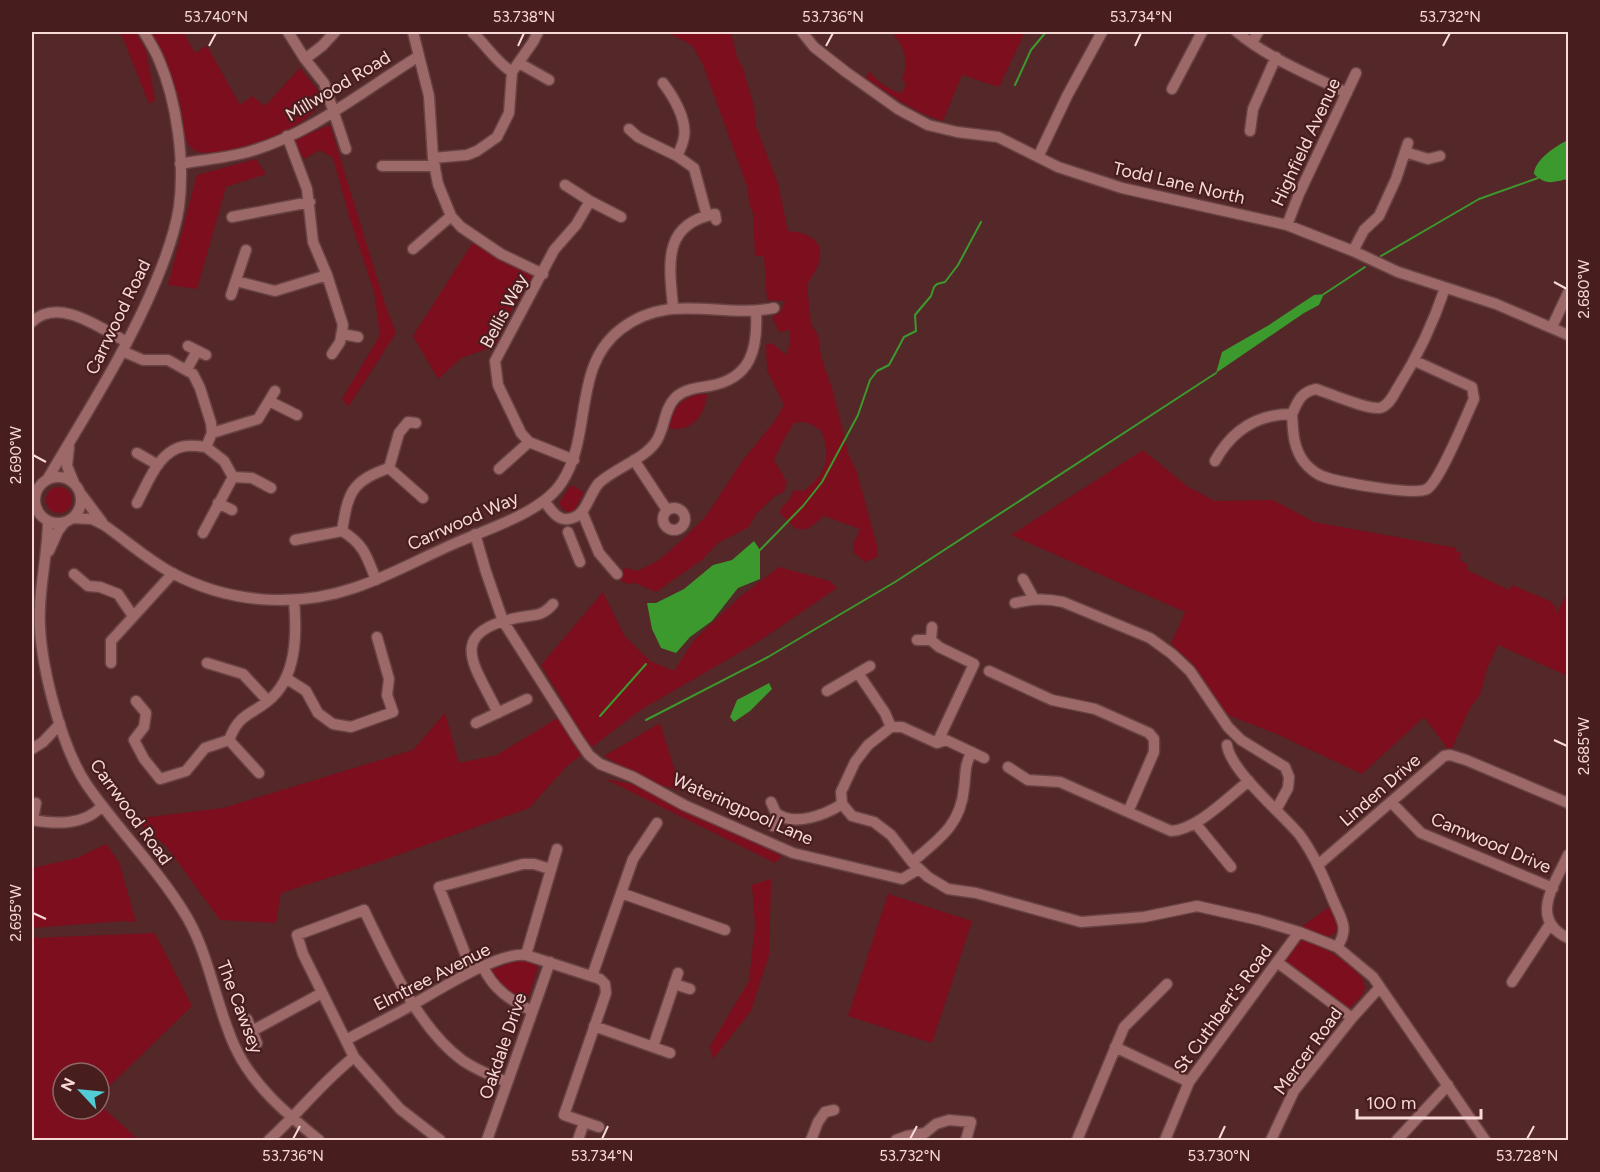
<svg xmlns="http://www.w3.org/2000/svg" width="1600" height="1172" font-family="Figtree,sans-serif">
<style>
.green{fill:#7c0e1e}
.water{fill:#3c992d}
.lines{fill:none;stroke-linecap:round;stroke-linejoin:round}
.stream{stroke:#3c992d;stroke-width:2}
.minor-casing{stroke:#694344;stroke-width:13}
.minor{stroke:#9c6968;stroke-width:10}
.ticks{fill:none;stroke:#f7d9d8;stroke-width:2}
.labels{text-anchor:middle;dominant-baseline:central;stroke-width:4.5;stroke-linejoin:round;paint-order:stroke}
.street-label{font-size:18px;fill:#f7d9d8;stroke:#481d1e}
.neatline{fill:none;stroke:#f7d9d8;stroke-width:2}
.ticks-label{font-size:15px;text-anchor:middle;fill:#f7d9d8}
</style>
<rect width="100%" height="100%" fill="#542728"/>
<!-- green -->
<path class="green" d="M118,32H135L146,50L155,100L149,104L123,38Z
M149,32H183L195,53L207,46L240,105L252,96L265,106L300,68L320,93C332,123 216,164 194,150C182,143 184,120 181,108C174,80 162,57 149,32Z
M667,32H731L738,60L743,68L754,106L756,126L778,184L788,231C826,234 828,256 807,284L811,324L818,335L821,356L833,391L849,456L856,470L862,491L877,545L878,557L865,562L853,552V545L860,529L824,516L808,529H796L780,513L781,508L790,499L794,490L804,491C826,474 832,457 821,430L806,422L794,423L783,441L774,460L787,482L784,492L775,496L756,514L749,527L718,543L702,560L656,592L635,583L628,584L621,581L620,572L626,568L638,571L659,560L682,540L707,515L742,461L774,422L784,405L767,370L766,345L771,343L787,355L790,341L789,330L779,332L772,317L780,313L785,301L767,300L764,256H755L753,213L749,204L748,189L703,65L693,46Z
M896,32H1025L999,87L962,75L943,121C914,113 891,95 866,78L870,71C875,81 889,89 899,93L904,90L906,83L902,80C908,65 906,49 894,35Z
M330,125L386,307L396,333L348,407L342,399L380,335L374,292L349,216L333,158L320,150L304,159L293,140Z
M256,159L266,174L226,187L197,289L168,285L197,175Z
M475,239L534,274L504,323L495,346L461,358L438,379L413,336Z
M701,394H707C705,415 692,433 668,428C672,409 681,397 701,394Z
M1143,450L1188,487L1215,501L1273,500L1314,522L1457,548L1455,551L1462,553L1459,560L1468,564L1467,570L1509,590L1512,585L1550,601L1557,608L1555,611L1557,613L1568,590V676L1498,645L1487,669L1480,695L1471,706L1451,750L1447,748L1424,717L1362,774L1279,735L1228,715L1191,662L1171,644L1185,612L1011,535Z
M571,485L584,492L574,511L569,513L562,508L559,503Z
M46 500a13 13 0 1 1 26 0a13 13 0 1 1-26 0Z
M779,567L830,581L837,588L756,643L642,709L567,766L529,808L381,861L281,893L276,923L220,920L167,847L133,819L223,808L413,750L445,713L459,763L497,755L569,711L541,665L603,592L624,635L650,661L674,671L694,640L741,596Z
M660,723L681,790L652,783L604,756Z
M605,779L632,784L782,856L775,863Z
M106,844L119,862L136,922L123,921L32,928V868L77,858Z
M771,879L769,955L751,1011L713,1059L710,1046L749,981L755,926L752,885Z
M888,894L972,921L932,1043L848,1016Z
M1332,905L1339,923L1335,933L1326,938L1300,928Z
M155,933L192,1006L99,1096V1073H63V1109H99V1104L139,1140H32V938Z
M1301,936C1315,943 1367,969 1365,988C1364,996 1353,1004 1348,1010L1283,961Z
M521,959L536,963L538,967L526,1004L510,996L488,971Z"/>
<!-- water -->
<path class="water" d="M1568,140V179C1552,182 1547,186 1534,174C1535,159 1556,146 1568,140Z
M1324,294L1319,305L1304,313L1216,373L1222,352L1269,325L1314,295Z
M754,541L760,550V579L738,588L712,621L690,637L676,653L661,648L652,629L647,603H656L684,589L713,565L732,560Z
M769,683L772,689L750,711L734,722L730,717L737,700Z"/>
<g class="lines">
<!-- stream -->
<path class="stream" d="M1015,85L1031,50L1046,32
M1381,256L1479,199L1538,178
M1324,294L1365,267
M760,550L803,506L822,482L858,415L870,380L877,371L889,365L904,337L916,331L915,315L931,296L934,287L937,284L945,282L958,265L981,222
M600,716L646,664
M646,720L768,657L895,582L1216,373"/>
<!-- minor casing -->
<g class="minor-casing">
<path id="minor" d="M288,32L305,59L324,83L346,149
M413,32L429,96L433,158L438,184L451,216L461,227L501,254L543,274
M802,32L814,47L846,72L898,109L928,125L957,132L998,137L1058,167L1122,188L1287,225L1353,251L1398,272L1496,304L1568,335
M1237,32C1268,58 1310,75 1347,93
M473,33C487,46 495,61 512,72
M1252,43L1258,32
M305,59L322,46L335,32
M519,63L549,80
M663,83C673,96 687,119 684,137C683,143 680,150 677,156L694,168L707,216
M1172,89L1202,32
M629,129L638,137L677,156
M1250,131L1253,109L1276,57
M287,136L307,189L313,242L327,275L343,325L340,342L332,354
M1405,152L1428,159L1440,156
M1038,157L1067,96L1102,32
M433,158L467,155L477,151L497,137L509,113L512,72L533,42L538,32
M180,164C202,160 226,158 248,152C311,134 364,90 419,56
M382,166H435
M565,185L590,201L621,217
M232,217L310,202
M1287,225L1299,194L1356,73
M413,249L451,216
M1353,251L1364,230L1379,216L1396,179L1408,143
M236,281L275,291L327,275
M231,295L246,250
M673,307C669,264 662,224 715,214L716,220
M32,322C59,296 101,329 127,342
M1552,327L1568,293
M342,334L358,337
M188,346L206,355
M122,351L143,360H168L193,374L200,388L211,423L212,433L206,447L224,461L233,477L203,533
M187,369L197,351
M269,401L297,415
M1292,414C1293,432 1293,447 1304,462C1308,467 1316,474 1322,476C1337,482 1414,496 1427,489C1440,481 1466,416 1474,399L1472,387L1415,361
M212,433L258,419L275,391
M69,447L67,466L74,483
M137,453L158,465
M574,460L529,442L521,433L498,385L495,361L554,250L576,225L590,201
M634,460L667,510
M1215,461C1232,430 1257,414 1292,414C1298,401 1301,392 1316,389C1331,394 1365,409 1379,408C1388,407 1393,396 1397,389C1418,356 1433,324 1445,288
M389,468L423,498
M499,469L529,442
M35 500a23 23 0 1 1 46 0a23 23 0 1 1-46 0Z
M233,477L252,478L271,488
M47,480C85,415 127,351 156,281C166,257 175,233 179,207C185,161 177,102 159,60C155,50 149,41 144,32
M81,494L102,522
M544,501C550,508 557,521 568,519C587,517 588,495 599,483C615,468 647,458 657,440C665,427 664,409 675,398C684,389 697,388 709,386C751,379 758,349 756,312
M137,503C148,483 159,449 186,446C192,445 199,446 206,447
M218,503L232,510
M663 519a11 11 0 1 1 22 0a11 11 0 1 1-22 0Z
M582,512L599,553L617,574
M73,518L92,519L104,525C127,541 149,561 174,574C230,603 295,608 354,588C390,576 423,557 458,542C490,528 543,512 562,482C593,435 572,366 621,329C670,291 720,319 774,308
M48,521C48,550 41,578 40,607C37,655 60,745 87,785C119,831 160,871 188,919C210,958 216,1006 235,1047C253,1086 287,1114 319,1140
M568,532L580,562
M475,534L486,572L503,621L578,739L589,755L600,764L633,777L684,805L793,853L902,879L919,869
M295,540L342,531
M49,551L58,531L65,522
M74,574L88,586L100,587L118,594L133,616
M1023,579L1034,599
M376,580C367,557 364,544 342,531C348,493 351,481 389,468L399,433L408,422L416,423
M1015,603C1032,599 1045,598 1063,602L1150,638L1172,654L1190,671L1228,727L1241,740L1285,767L1289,777L1288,788L1276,810
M917,640H931L939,647L974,664L937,743
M931,640L932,627
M111,663V641L173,573
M207,663L243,674L268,701
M989,671L1052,700L1095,709L1149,733L1154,739V752L1128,812
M858,673L885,713L891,727
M286,678L306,691L318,713L333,724L351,727L393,712L387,695L389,679L377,637
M827,691L870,666
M136,701L146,713L144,727L134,740L144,759L160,779L186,771L205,748L229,740C239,714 249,716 268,701C297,678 297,634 294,600
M498,713C476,667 444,633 516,618C533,614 541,618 553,604
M476,723L527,699
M229,740L259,773
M1227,745C1230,770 1281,813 1299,834C1314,854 1324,878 1333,900C1341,919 1350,928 1337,947
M32,749L43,742L60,724
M984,758L946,740L937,743L902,727H891L868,745L855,762L841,792L842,804L852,816L874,822L891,835L912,862L928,877L948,889L976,893L1081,922L1144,917L1197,906L1259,920L1299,932L1337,947L1373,977L1485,1140
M1008,767L1028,780L1060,782L1171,831C1197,830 1228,797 1249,781
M771,802L776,813C794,827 825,815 842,804
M1392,803L1421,833L1553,888
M32,820C55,824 84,826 102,806
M33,820L36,803
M1195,823L1231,867
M773,826L779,815
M1568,855C1555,884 1528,919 1568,938
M912,862C938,840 961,825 964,788C966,774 964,765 972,752
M1318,865L1444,756L1450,755L1466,760L1568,803
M621,893L725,930
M526,955L557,849
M1277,962L1352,1018
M483,967C494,990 510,1000 532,1011
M472,971L439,887L523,864H534L550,869
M592,976L633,859L657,823
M1512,982L1550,924
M674,984L690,989
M247,1019L257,1043
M594,1026L670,1053
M252,1031L322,993
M346,1040C368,1028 391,1017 412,1005C437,991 499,951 526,955L600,979L605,984L606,993L564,1115L599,1127
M653,1047L678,973
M1115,1047L1189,1082
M269,1140C299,1113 322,1082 354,1057
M440,1140L400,1109L354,1057L303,954L297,935L364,910C388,959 417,1027 462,1060C476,1070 492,1076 507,1082
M487,1140L550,962
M578,1140L584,1122
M811,1140L818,1122L825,1112L834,1110
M896,1140L907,1136L925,1133L936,1124L949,1120L971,1122L966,1140
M1077,1140L1124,1027L1167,984
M1165,1140L1189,1082L1299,932
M1271,1140L1294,1091L1352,1018L1380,987
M1397,1140L1448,1085"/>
</g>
<!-- minor -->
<use href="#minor" class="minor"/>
</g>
<!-- ticks -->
<path class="ticks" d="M209,46L216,33M518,46L524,33M826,46L833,33M1135,46L1141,33M1443,46L1450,33M1554,282L1567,289M33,455L46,462M1554,740L1567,746M33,913L46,919M293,1139L300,1126M602,1139L608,1126M910,1139L917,1126M1219,1139L1225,1126M1527,1139L1534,1126"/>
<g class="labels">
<!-- street labels -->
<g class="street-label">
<text transform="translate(338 86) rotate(-31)">Millwood Road</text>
<text transform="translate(1306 142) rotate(-65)">Highfield Avenue</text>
<text transform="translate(1179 183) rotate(13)">Todd Lane North</text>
<text transform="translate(504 311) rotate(-62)">Bellis Way</text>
<text transform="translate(118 317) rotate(-64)">Carrwood Road</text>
<text transform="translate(463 521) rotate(-24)">Carrwood Way</text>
<text transform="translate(1380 790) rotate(-41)">Linden Drive</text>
<text transform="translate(743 809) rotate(24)">Wateringpool Lane</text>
<text transform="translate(131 812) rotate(54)">Carrwood Road</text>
<text transform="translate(1491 843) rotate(23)">Camwood Drive</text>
<text transform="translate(432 977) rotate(-27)">Elmtree Avenue</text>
<text transform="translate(240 1007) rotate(69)">The Cawsey</text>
<text transform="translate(1223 1009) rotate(-54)">St Cuthbert's Road</text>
<text transform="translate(503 1046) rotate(-71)">Oakdale Drive</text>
<text transform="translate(1308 1051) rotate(-54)">Mercer Road</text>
</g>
</g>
<!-- border -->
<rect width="1600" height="1172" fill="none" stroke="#481d1e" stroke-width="66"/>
<!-- north arrow -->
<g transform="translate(81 1091) rotate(296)"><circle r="28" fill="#481d1e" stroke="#8e6868" stroke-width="1.5"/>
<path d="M0-4.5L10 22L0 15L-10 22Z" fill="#51ccd4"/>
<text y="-9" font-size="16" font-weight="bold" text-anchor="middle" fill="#f7d9d8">N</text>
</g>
<!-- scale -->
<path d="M1357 1109v9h124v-9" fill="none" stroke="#f7d9d8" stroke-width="3"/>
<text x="1366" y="1109" font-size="18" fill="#f7d9d8" stroke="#481d1e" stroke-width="4.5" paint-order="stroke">100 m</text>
<rect x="33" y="33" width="1534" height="1106" class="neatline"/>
<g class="ticks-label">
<text x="216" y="22">53.740°N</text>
<text x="524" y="22">53.738°N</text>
<text x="833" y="22">53.736°N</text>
<text x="1141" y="22">53.734°N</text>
<text x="1450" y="22">53.732°N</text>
<text transform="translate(1584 289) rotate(-90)" y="5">2.680°W</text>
<text transform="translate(16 455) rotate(-90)" y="5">2.690°W</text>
<text transform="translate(1584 746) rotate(-90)" y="5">2.685°W</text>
<text transform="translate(16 913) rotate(-90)" y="5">2.695°W</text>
<text x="293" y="1161">53.736°N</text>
<text x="602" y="1161">53.734°N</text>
<text x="910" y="1161">53.732°N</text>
<text x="1219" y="1161">53.730°N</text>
<text x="1527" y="1161">53.728°N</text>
</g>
</svg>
